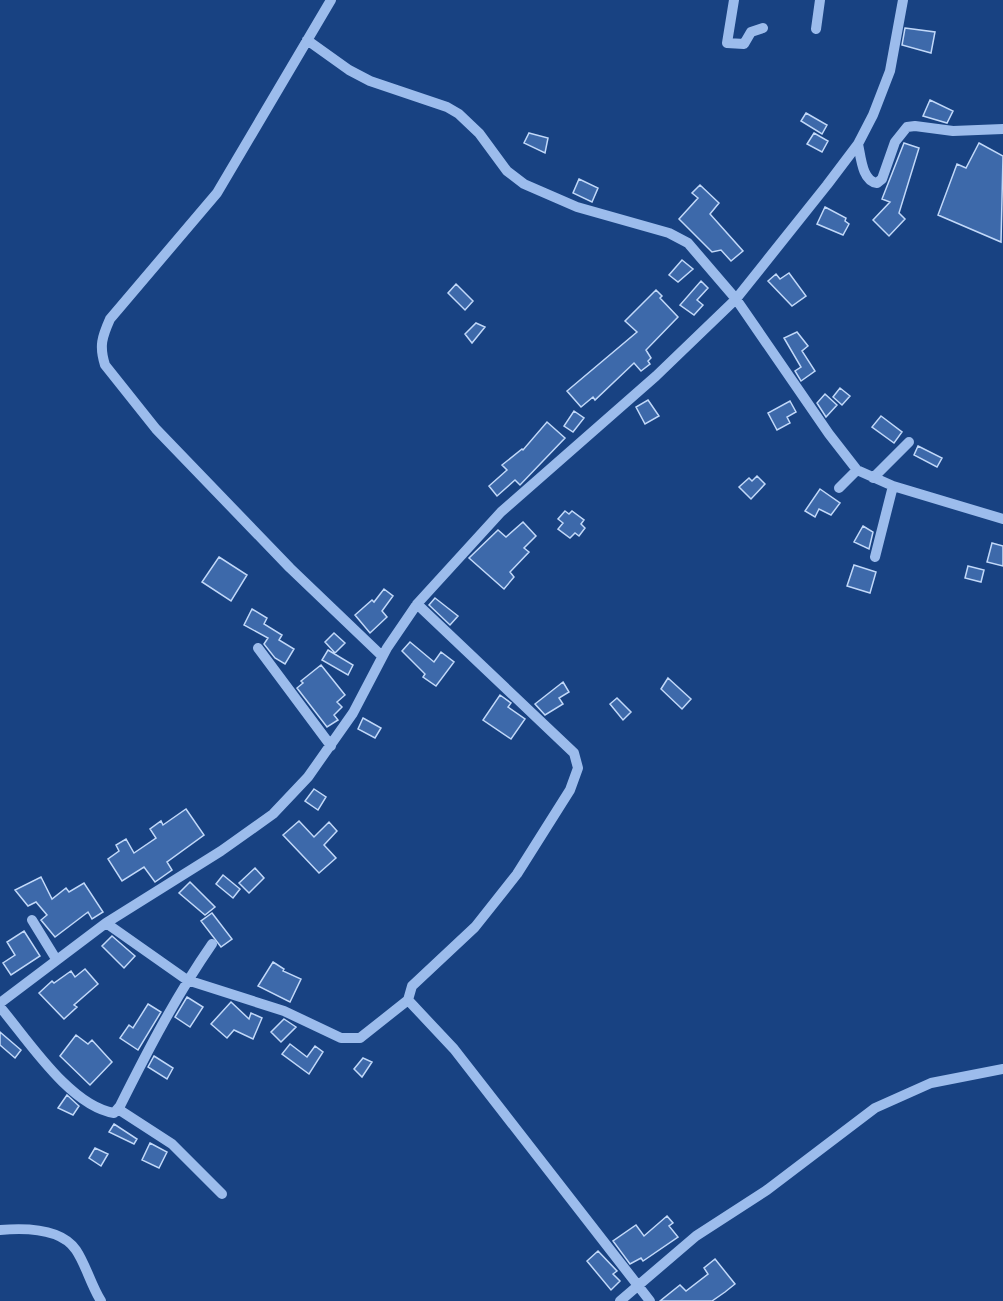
<svg xmlns="http://www.w3.org/2000/svg" width="1003" height="1301" font-family="Commissioner,sans-serif">
<style>
.building{fill:#3d69aa;stroke:#c1d8f9;stroke-width:1.5}
.lines{fill:none;stroke-linecap:round;stroke-linejoin:round}
.minor{stroke:#9cbcec;stroke-width:10}
</style>
<rect width="100%" height="100%" fill="#184282"/>
<!-- building -->
<path class="building" d="M905,28L935,32L931,53L902,45Z
M930,100L953,111L947,123L923,116Z
M806,113L827,125L822,134L801,121Z
M529,133L548,138L545,153L524,143Z
M814,133L828,141L822,152L807,144Z
M904,143L919,148L899,213L905,219L889,236L873,220L890,202L882,199Z
M979,143L1003,156L1001,242L938,215L957,164L966,168Z
M579,179L598,188L592,202L573,193Z
M700,185L719,203L710,214L743,251L731,261L721,250L712,252L679,219L698,198L692,193Z
M825,207L846,218L845,221L849,224L843,235L817,224Z
M682,260L693,269L678,282L669,275Z
M789,273L806,296L792,306L768,281L776,274L780,279Z
M701,281L708,288L697,300L703,305L694,315L680,305Z
M456,284L473,301L465,310L448,293Z
M656,290L662,296L660,298L678,317L646,350L651,358L648,361L650,364L641,371L634,363L595,400L593,397L581,407L567,391L637,332L625,321Z
M476,323L485,327L472,343L465,334Z
M797,332L808,346L802,351L815,371L801,381L795,371L801,367L784,338Z
M840,388L850,396L842,405L833,397Z
M825,394L837,405L826,417L817,403Z
M648,400L659,416L645,424L636,407Z
M790,401L796,412L787,417L790,423L777,430L768,413Z
M574,411L584,418L573,432L564,426Z
M881,416L902,432L894,443L872,427Z
M547,422L565,438L520,485L515,480L497,496L489,486L507,470L502,465L522,449L523,450Z
M918,446L942,458L937,467L914,455Z
M757,476L765,484L751,499L739,487L749,478L752,481Z
M820,489L840,503L831,515L819,509L815,517L805,511Z
M565,511L569,514L572,511L584,520L581,524L585,528L579,536L575,533L570,538L558,529L563,523L558,519Z
M523,522L536,536L524,548L529,552L510,572L514,577L504,589L469,558L498,530L506,537Z
M863,526L873,532L869,549L854,542Z
M992,543L1003,546V566L987,562Z
M219,557L247,575L231,601L202,582Z
M854,565L876,572L870,593L847,586Z
M968,566L984,570L981,582L965,578Z
M384,589L393,596L382,611L387,617L370,633L355,615L372,600L374,602Z
M435,598L458,616L450,625L429,605Z
M252,609L267,618L264,624L282,635L279,640L294,649L285,664L275,658L264,644L268,638L244,625Z
M334,633L345,643L335,653L325,642Z
M410,642L434,662L441,652L454,662L436,686L423,677L425,674L402,651Z
M328,650L353,665L348,675L322,660Z
M321,665L345,695L337,702L342,707L334,715L338,720L327,727L297,688L303,683L301,681Z
M668,678L691,699L682,709L661,689Z
M563,682L569,692L559,698L563,704L545,715L535,704Z
M500,695L511,703L508,707L525,719L511,739L483,720Z
M617,698L631,712L623,720L610,704Z
M363,718L381,728L375,738L358,729Z
M314,789L326,797L318,810L305,801Z
M186,809L204,835L167,862L172,870L155,882L144,867L122,881L108,859L119,851L116,845L126,839L134,853L156,838L150,829L161,821L163,825Z
M299,821L314,837L329,822L337,831L324,845L336,858L319,873L283,835Z
M255,868L264,878L249,893L239,883Z
M223,875L240,889L233,898L216,884Z
M41,877L52,899L66,888L69,892L84,883L103,912L92,919L88,912L55,937L41,920L47,915L36,902L28,906L15,890Z
M190,882L215,907L205,915L179,893Z
M212,913L232,939L221,947L201,921Z
M24,931L40,956L11,975L3,963L15,955L7,942Z
M112,936L135,956L124,968L102,946Z
M273,962L284,969L283,971L301,979L290,1002L258,986Z
M85,969L98,984L74,1005L77,1007L64,1019L39,993L52,981L54,983L71,971L75,977Z
M187,997L203,1007L190,1027L175,1017Z
M231,1002L249,1019L251,1013L262,1018L253,1039L234,1030L227,1038L211,1024Z
M148,1004L161,1012L138,1050L120,1038L129,1025L133,1028Z
M284,1019L296,1027L281,1042L271,1032Z
M0,1032L21,1050L15,1058L0,1045Z
M76,1035L88,1044L92,1040L112,1062L90,1085L60,1056Z
M290,1044L307,1057L315,1046L323,1052L309,1074L282,1054Z
M154,1056L173,1068L167,1079L148,1067Z
M363,1058L372,1062L362,1077L354,1069Z
M67,1095L79,1106L73,1115L58,1108Z
M114,1124L137,1139L134,1144L109,1132Z
M150,1143L167,1152L159,1168L142,1160Z
M95,1148L108,1154L101,1166L89,1158Z
M667,1216L673,1223L669,1226L678,1237L643,1261L641,1258L630,1264L613,1241L636,1225L644,1236Z
M598,1251L617,1271L613,1274L620,1281L611,1290L587,1261Z
M715,1259L735,1284L725,1292L712,1301H660L680,1285L686,1291L708,1274L704,1268Z"/>
<g class="lines">
<!-- minor -->
<path class="minor" d="M331,0L217,193L110,319C102,337 99,346 105,365L156,429L290,568L382,656
M734,0L727,43L744,44L751,32L763,28
M816,29L820,0
M307,40L349,70L370,81L447,107L459,114L479,133L507,171L524,184L577,207L669,233L688,243L736,299L829,434L857,470L893,486L1003,519
M858,144C861,157 862,181 877,183L882,179L895,142L907,127L915,126L953,131L1003,129
M873,478L909,442
M839,488L857,470
M875,557L893,486
M258,648L331,746
M32,920L56,959
M106,923L187,980L284,1011L341,1038H360L408,1000L412,986L475,927L517,874L570,790L578,768L574,753L417,604
M408,1000L454,1049L650,1301
M0,1003L106,923L221,851L273,814L308,777L353,713L387,648L417,604L501,512L656,376L736,299L827,185L858,144L873,115L890,71L903,0
M0,1007C28,1040 70,1106 114,1113L120,1106C148,1050 176,996 212,944
M118,1109L172,1144L222,1194
M0,1230C23,1228 61,1228 76,1250C86,1265 91,1285 101,1301
M620,1301L696,1236L767,1190L875,1108L931,1083L1003,1069"/>
</g>
</svg>
